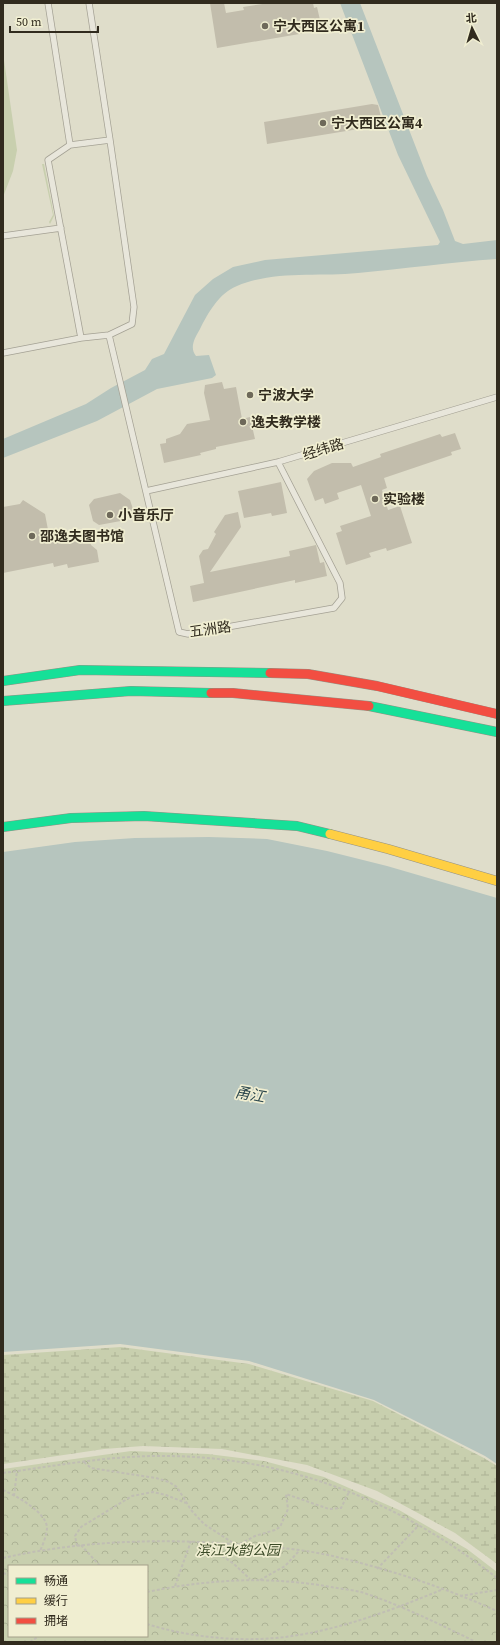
<svg xmlns="http://www.w3.org/2000/svg" width="500" height="1645" font-family="'Source Serif 4','Noto Sans SC',serif">
<style>
.grass{fill:#c8cfae}
.wetland{fill:url(#wetland-marsh)}
.park{fill:url(#park-crowns);fill-rule:evenodd}
.water{fill:#b6c5be}
.building{fill:#c2bdac}
.lines{fill:none;stroke-linecap:round;stroke-linejoin:round}
.lane-casing{stroke:#a4a194;stroke-width:7}
.fast-casing{stroke:#949184;stroke-width:10}
.slow-casing{stroke:#949184;stroke-width:10}
.jam-casing{stroke:#949184;stroke-width:10}
.path{stroke:#c0beb3;stroke-width:2;stroke-dasharray:3 2;stroke-linecap:butt}
.lane{stroke:#e8e6db;stroke-width:5.5}
.fast{stroke:#16e098;stroke-width:9}
.slow{stroke:#ffcf43;stroke-width:9}
.jam{stroke:#f24e42;stroke-width:9}
.poi-dot{fill:#6e695a;stroke:#f0eed1;stroke-width:1.5}
.labels{text-anchor:middle;dominant-baseline:central;stroke-width:3.5;stroke-linejoin:round;paint-order:stroke}
.poi-label{font-size:14px;font-weight:bold;fill:#312b1e;stroke:#f0eed1;text-anchor:start}
.street-label{font-size:14px;fill:#312b1e;stroke:#f0eed1}
.park-label{font-size:14px;font-style:italic;fill:#3a4a27;stroke:#f0eed1}
.water-label{font-size:15px;font-style:italic;fill:#2f4a4f;stroke:#f0eed1}
</style>
<defs>
<pattern id="wetland-marsh" width="20" height="14" patternUnits="userSpaceOnUse"><rect width="20" height="14" fill="#c8cfae"/><path d="M1 5h8M5 5V1M11 12h8M15 12V8" fill="none" stroke="#acb295"/></pattern>
<pattern id="park-crowns" width="20" height="18" patternUnits="userSpaceOnUse"><rect width="20" height="18" fill="#c8cfae"/><path d="M2 6a3 3 0 1 1 6 0M12 15a3 3 0 1 1 6 0" fill="none" stroke="#acb295"/></pattern>
</defs>
<rect width="100%" height="100%" fill="#dfddca"/>
<!-- grass -->
<path class="grass" d="M3,53L17,150L13,171L3,197Z
M42,164H44L54,216L50,224L49,222L53,215Z"/>
<!-- wetland -->
<path class="wetland" d="M121,1347L249,1364L373,1401L484,1458L497,1466V1564L455,1533L377,1491L307,1465L222,1449L143,1446L104,1449L3,1464V1355Z"/>
<!-- park -->
<path class="park" d="M131,1451L208,1454L264,1461L324,1477L399,1510L467,1549L497,1572V1642H3V1469ZM9,1566H147V1636H9Z"/>
<!-- water -->
<path class="water" d="M340,3H360L427,176L443,210L455,241L463,244L497,240V259C450,262 404,269 358,273C318,277 275,270 237,286C219,293 208,313 200,329C195,338 189,347 196,356L209,355L216,375L212,378L157,389L97,421L3,458V439L86,404L111,388L145,370L152,359L164,354L195,295L213,279L233,267L265,260L438,245L440,242L398,155Z
M209,837L267,839L327,851L387,866L497,898V1464L485,1456L374,1400L249,1361L120,1344L3,1352V852L75,842L135,838Z"/>
<!-- building -->
<path class="building" d="M210,3H224L226,13L244,10L243,7L269,3H313L314,8L317,7L320,20L316,21L317,31L217,48Z
M372,104L378,105L383,125L267,144L264,122Z
M222,382L224,389L236,387L242,419L250,417L255,439L216,447V449L200,453L201,455L164,463L160,444L166,443V439L180,434L187,424L210,420L204,393L205,385Z
M455,433L461,449L451,452L452,455L384,478L387,488L382,490L388,510L400,506L412,543L387,551L386,548L369,553L371,557L346,565L336,533L342,531L340,526L371,516L361,485L337,493L339,499L325,504L323,498L315,501L307,479L314,471L332,463H351L353,467L381,457L380,454L440,434L442,437Z
M281,482L287,513L272,516L271,513L244,518L238,491Z
M120,493L130,500L133,509L126,520L99,525L93,521L89,505L94,499Z
M23,500L45,514L49,535L61,532L62,537L75,534L76,538L89,535L91,545L97,550L99,562L68,568L67,564L54,567L53,563L3,573V507L20,504Z
M238,512L241,527L210,572L290,556L289,551L316,545L320,563L324,562L327,576L295,583V580L193,602L190,586L204,583L199,556L203,550L208,549L216,534L214,532L225,515Z"/>
<g class="lines">
<!-- lane casing -->
<g class="lane-casing">
<path id="lane" d="M48,3L70,145
M89,3L110,140
M110,140L134,307L132,324L109,335L81,338L48,160L70,145Z
M3,236L61,228
M109,335L179,632L188,634L334,608L342,598L340,583L278,462
M3,353L81,338
M146,491L278,462L497,397"/>
</g>
<!-- fast casing -->
<g class="fast-casing">
<path id="fast" d="M3,681L80,670L270,673
M3,701L131,691L211,693
M369,706L497,732
M3,827L71,818L144,816L297,826L330,834"/>
</g>
<!-- slow casing -->
<g class="slow-casing">
<path id="slow" d="M330,834L388,849L497,881"/>
</g>
<!-- jam casing -->
<g class="jam-casing">
<path id="jam" d="M270,673L308,674L377,686L497,714
M211,693H233L369,706"/>
</g>
<!-- path -->
<path class="path" d="M84,1462L91,1468L156,1478L169,1482L177,1487L191,1510L204,1524L233,1543
M3,1473C55,1466 107,1456 159,1456C285,1455 399,1501 497,1578
M3,1490C16,1496 45,1511 47,1527C47,1535 43,1544 40,1551
M14,1496L17,1471
M208,1542L216,1552L234,1564L250,1579
M240,1544L255,1536L275,1530L280,1527L288,1509L286,1494L329,1509L341,1508L349,1492
M81,1545L100,1566
M77,1546L75,1536L81,1527L132,1496L153,1492L166,1495L186,1503
M3,1558C83,1540 165,1538 247,1545C276,1547 308,1550 337,1557C391,1570 446,1588 497,1611
M377,1569L419,1525
M3,1573L9,1575
M260,1580L285,1566L299,1551
M175,1586L191,1541
M147,1592C208,1579 270,1576 331,1587C342,1589 354,1590 364,1593C403,1606 439,1624 476,1642
M460,1596L497,1590
M147,1624C191,1638 246,1643 292,1636C342,1629 395,1609 441,1590
M30,1642L39,1636"/>
<!-- lane -->
<use href="#lane" class="lane"/>
<!-- fast -->
<use href="#fast" class="fast"/>
<!-- slow -->
<use href="#slow" class="slow"/>
<!-- jam -->
<use href="#jam" class="jam"/>
</g>
<!-- markers -->
<g class="poi-dot">
<circle cx="265" cy="26" r="4"/>
<circle cx="323" cy="123" r="4"/>
<circle cx="250" cy="395" r="4"/>
<circle cx="243" cy="422" r="4"/>
<circle cx="375" cy="499" r="4"/>
<circle cx="110" cy="515" r="4"/>
<circle cx="32" cy="536" r="4"/>
</g>
<g class="labels">
<!-- poi labels -->
<g class="poi-label">
<text x="273" y="26">宁大西区公寓1</text>
<text x="331" y="123">宁大西区公寓4</text>
<text x="258" y="395">宁波大学</text>
<text x="251" y="422">逸夫教学楼</text>
<text x="383" y="499">实验楼</text>
<text x="118" y="515">小音乐厅</text>
<text x="40" y="536">邵逸夫图书馆</text>
</g>
<!-- street labels -->
<g class="street-label">
<text transform="translate(323 449) rotate(-17)">经纬路</text>
<text transform="translate(210 629) rotate(-8)">五洲路</text>
</g>
<!-- park labels -->
<g class="park-label">
<text x="238" y="1550">滨江水韵公园</text>
</g>
<!-- water labels -->
<g class="water-label">
<text transform="translate(250 1094) rotate(10)">甬江</text>
</g>
</g>
<!-- border -->
<rect width="500" height="1645" fill="none" stroke="#312b1e" stroke-width="8"/>
<!-- legend -->
<rect x="8" y="1565" width="140" height="72" fill="#f0eed1" stroke="#a4a089"/>
<rect x="16" y="1578" width="20" height="6" fill="#16e098" stroke="#a4a089"/>
<text x="44" y="1585" font-size="12" fill="#312b1e">畅通</text>
<rect x="16" y="1598" width="20" height="6" fill="#ffcf43" stroke="#a4a089"/>
<text x="44" y="1605" font-size="12" fill="#312b1e">缓行</text>
<rect x="16" y="1618" width="20" height="6" fill="#f24e42" stroke="#a4a089"/>
<text x="44" y="1625" font-size="12" fill="#312b1e">拥堵</text>
<!-- north arrow -->
<g transform="translate(472 28) rotate(355)" stroke="#f0eed1" stroke-width="3" paint-order="stroke">
<path d="M0-3L7 15L0 10L-7 15Z" fill="#312b1e"/>
<text y="-6" font-size="11" font-weight="bold" text-anchor="middle" fill="#312b1e">北</text>
</g>
<!-- scale -->
<path d="M10 26v6h88v-6" fill="none" stroke="#312b1e" stroke-width="2"/>
<text x="16" y="26" font-size="12" fill="#312b1e" stroke="#f0eed1" stroke-width="3" paint-order="stroke">50 m</text>
</svg>
